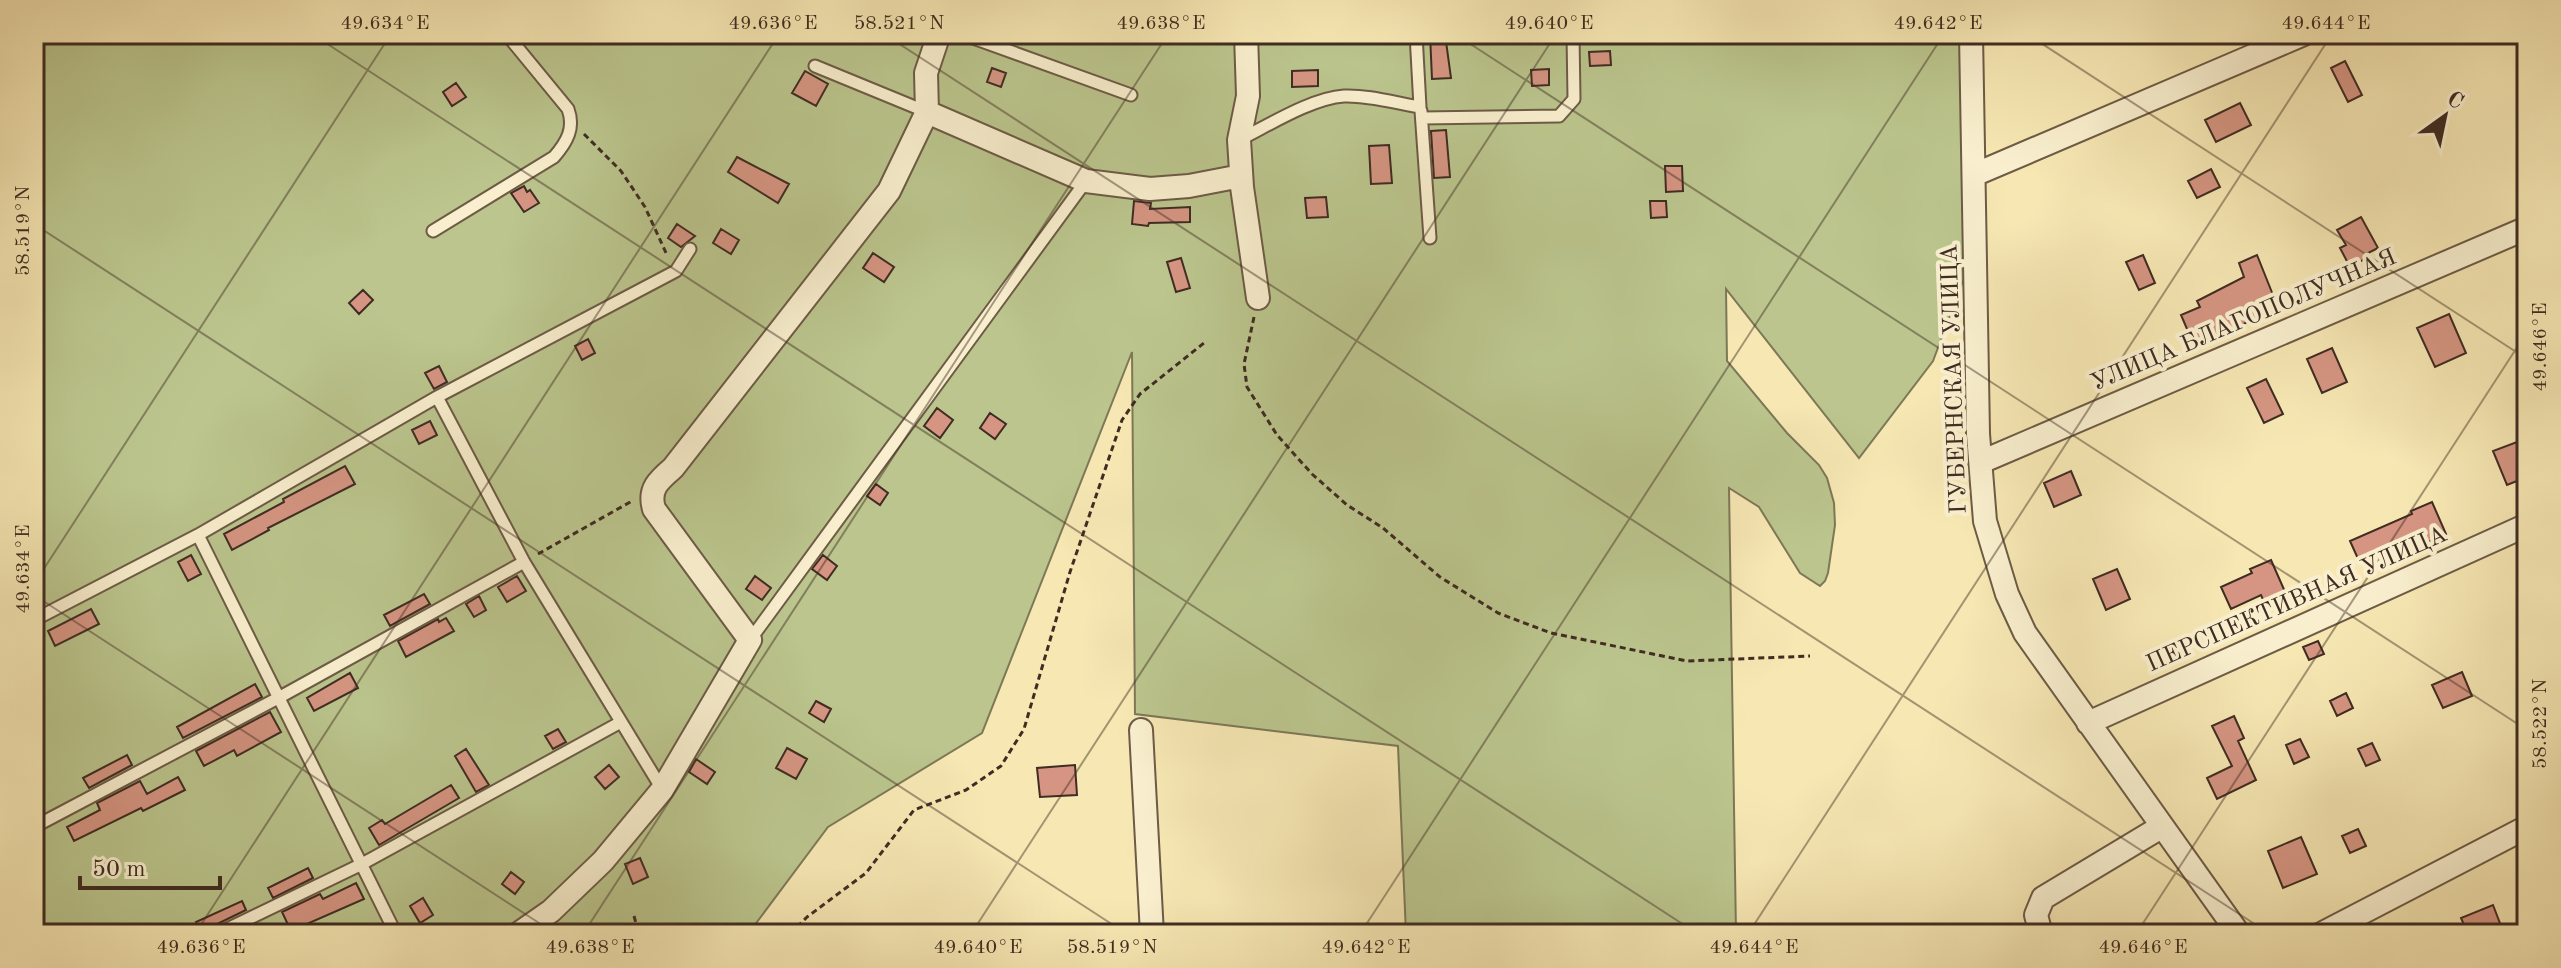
<svg xmlns="http://www.w3.org/2000/svg" width="2561" height="968" font-family="'Old Standard TT',serif">
<style>
.green{fill:#bbc58d;stroke:#7d7858;stroke-width:2}
.building{fill:#d59582;stroke:#3f2c22;stroke-width:2}
.lines{fill:none;stroke-linecap:round;stroke-linejoin:round}
.service-casing{stroke:#6d5b46;stroke-width:15}
.minor-casing{stroke:#6d5b46;stroke-width:26}
.path{stroke:#3f2c22;stroke-width:3;stroke-dasharray:6 4;stroke-linecap:butt}
.service{stroke:#f9efce;stroke-width:11}
.minor{stroke:#f9efce;stroke-width:22}
.ticks{fill:none;stroke:#3f2c22;stroke-width:2;stroke-opacity:0.45}
.labels{text-anchor:middle;dominant-baseline:central;stroke-width:8;stroke-linejoin:round;paint-order:stroke}
.street-label{font-size:24px;fill:#3f2c22;stroke:#f9efce}
.neatline{fill:none;stroke:#3f2c22;stroke-width:3}
.ticks-label{font-size:20px;text-anchor:middle;fill:#3f2c22}
</style>
<rect width="100%" height="100%" fill="#f6e7b3"/>
<filter id="stains"><feTurbulence type="fractalNoise" baseFrequency=".0025" numOctaves="4"/><feColorMatrix values="0 0 0 0 .2 0 0 0 0 .09 0 0 0 0 .02 0 0 0 .5 -.17"/></filter>
<radialGradient id="worn" r=".72"><stop offset=".6" stop-color="#630" stop-opacity="0"/><stop offset="1" stop-color="#630" stop-opacity=".3"/></radialGradient>
<!-- green -->
<path class="green" d="M34,34H1961L1964,278L1933,361L1859,458L1726,289L1727,361L1787,433L1819,465L1827,478L1834,503L1835,525L1828,573L1825,581L1820,586L1800,573L1759,507L1729,488L1736,934H1406L1398,746L1135,714L1132,352L982,733L828,827L748,934H34Z"/>
<!-- building -->
<path class="building" d="M1430,34H1445L1451,78L1432,79Z
M1610,51L1611,65L1590,66L1589,52Z
M2345,61L2362,95L2348,102L2331,68Z
M992,68L1006,73L1001,87L987,82Z
M1549,69V85L1532,86L1531,70Z
M1318,70V86L1292,87V71Z
M805,71L828,84L816,106L792,93Z
M456,83L466,97L452,106L443,92Z
M2240,103L2251,125L2216,142L2205,120Z
M1446,130L1450,177L1434,178L1431,131Z
M1389,145L1392,183L1371,184L1369,146Z
M737,157L789,184L778,203L728,172Z
M1665,166H1682L1683,191L1666,192Z
M2211,169L2220,187L2197,198L2188,181Z
M524,186L527,192L530,190L539,203L524,212L511,193Z
M1326,197L1328,217L1307,218L1305,198Z
M1134,201L1151,203L1150,209L1190,207V222L1149,223L1148,226L1132,224Z
M1650,201H1666L1667,217L1651,218Z
M2361,217L2378,248L2364,255L2365,259L2350,267L2340,248L2346,245L2337,230Z
M677,224L695,236L681,247L668,238Z
M721,229L739,240L731,254L713,243Z
M873,253L894,267L884,282L863,268Z
M2143,255L2155,283L2139,290L2126,262Z
M2257,255L2279,310L2261,315L2222,335L2220,332L2193,343L2181,315L2200,307L2197,301L2244,277L2239,263Z
M1181,258L1190,288L1176,292L1167,262Z
M363,290L373,300L359,314L349,303Z
M2449,314L2466,353L2435,367L2417,328Z
M588,339L595,353L582,360L575,346Z
M2332,348L2347,382L2322,393L2307,359Z
M439,366L447,382L434,389L425,373Z
M2266,379L2283,414L2264,423L2247,388Z
M937,408L953,420L940,438L924,426Z
M990,413L1006,424L995,439L980,428Z
M430,421L437,435L419,444L412,430Z
M2517,442L2527,467V477L2507,485L2493,451Z
M345,466L355,484L268,528L269,530L232,550L224,534L284,502L283,499Z
M2071,471L2081,495L2054,507L2044,483Z
M876,484L888,493L880,505L867,496Z
M2432,502L2446,534L2426,543L2421,534L2359,561L2350,541L2412,514L2411,511Z
M191,555L201,574L188,581L178,562Z
M823,555L837,566L827,580L812,569Z
M2271,560L2286,594L2265,604L2261,595L2231,609L2221,587L2252,573L2250,569Z
M2117,569L2130,599L2106,610L2093,579Z
M517,576L526,591L507,602L498,587Z
M755,576L771,588L762,600L746,589Z
M424,594L430,604L390,626L384,615Z
M479,596L486,610L474,617L466,604Z
M91,609L99,624L55,646L48,631Z
M446,618L454,631L406,657L398,641L438,619L439,622Z
M2318,641L2324,654L2309,660L2303,647Z
M2462,672L2472,696L2443,708L2432,685Z
M350,673L358,688L314,711L307,698Z
M255,684L262,697L183,738L177,727Z
M2346,693L2353,708L2337,716L2330,701Z
M816,701L831,709L824,722L809,713Z
M270,712L281,732L237,756L234,750L204,766L196,751Z
M2234,716L2244,738L2238,741L2256,780L2217,799L2207,778L2232,766L2212,726Z
M558,729L566,742L553,749L545,736Z
M2300,739L2309,757L2294,764L2286,745Z
M2372,743L2380,760L2366,766L2358,749Z
M787,748L807,759L796,779L776,768Z
M466,749L489,785L476,792L455,756Z
M127,755L132,765L89,788L83,778Z
M696,759L715,772L707,784L689,772Z
M609,765L619,777L605,789L595,777Z
M1075,765L1077,795L1040,797L1037,768Z
M178,777L185,790L143,811L141,808L74,841L67,827L100,810L97,803L140,781L147,794Z
M451,785L459,798L379,845L369,828L382,820L385,824Z
M2358,829L2366,846L2350,853L2342,836Z
M2301,837L2317,874L2283,888L2268,851Z
M640,858L648,877L633,884L625,864Z
M308,868L313,878L273,898L268,888Z
M511,872L524,882L515,894L502,884Z
M356,883L364,899L291,931L282,912L320,894L323,899Z
M423,898L433,915L420,923L410,906Z
M242,901L246,910L213,926L209,934H202L196,922Z
M2493,905L2501,926L2480,934H2468L2461,918Z"/>
<g class="lines">
<!-- service casing -->
<g class="service-casing">
<path id="service" d="M962,34L1131,95
M815,66L927,112
M1421,111L1430,238
M1422,118L1559,116L1574,99L1573,34
M1239,140C1269,125 1312,98 1344,96C1369,95 1395,103 1420,107L1416,34
M433,231L554,157C567,142 575,128 568,109L508,36
M198,535L396,934
M34,620L198,535L437,397
M750,640L1086,181
M662,789L524,562L437,397L676,271L690,249
M34,827L280,697L524,562
M217,934L360,865L621,722"/>
</g>
<!-- minor casing -->
<g class="minor-casing">
<path id="minor" d="M1246,34L1248,96L1239,140L1242,187L1258,298
M1971,34L1978,434L1985,521L2007,594L2025,633L2239,934
M927,112L1086,181L1150,189L1189,186L1241,176
M1976,174L2304,34
M1981,462L2527,228
M2088,723L2527,525
M1141,730L1152,934
M518,934L551,911L603,861L662,790L750,640L654,509C648,489 659,480 673,468L889,191L927,112L926,73L939,34
M2041,934L2036,915L2043,898L2161,827
M2321,934L2527,827"/>
</g>
<!-- path -->
<path class="path" d="M584,134L621,171L645,207L667,255
M1254,317L1244,364L1247,387L1277,435L1312,474L1347,505L1383,528L1440,577L1498,613L1551,633L1687,661L1810,656
M538,554L632,501
M634,916L639,934
M790,934L807,917L866,873L914,810L966,790L1001,766L1024,729L1070,572L1122,420L1140,394L1204,343"/>
<!-- service -->
<use href="#service" class="service"/>
<!-- minor -->
<use href="#minor" class="minor"/>
</g>
<!-- ticks -->
<path class="ticks" d="M312,34L1698,934M884,34L2270,934M1455,34L2527,730M2027,34L2527,359M34,224L1127,934M34,584L391,34M34,595L556,934M195,934L779,34M583,934L1168,34M971,934L1556,34M1360,934L1944,34M1748,934L2332,34M2136,934L2527,332M2524,934L2527,930"/>
<g class="labels">
<!-- street labels -->
<g class="street-label">
<text transform="translate(2244 321) rotate(-23)">УЛИЦА БЛАГОПОЛУЧНАЯ</text>
<text transform="translate(1955 379) rotate(-92)">ГУБЕРНСКАЯ УЛИЦА</text>
<text transform="translate(2297 600) rotate(-24)">ПЕРСПЕКТИВНАЯ УЛИЦА</text>
</g>
</g>
<!-- margin -->
<rect width="2561" height="968" fill="none" stroke="#f6e7b3" stroke-width="88"/>
<!-- north arrow -->
<g transform="translate(2445 116) rotate(33)" stroke="#f9efce" stroke-width="6" paint-order="stroke">
<path d="M0-6L14 30L0 20L-14 30Z" fill="#3f2c22"/>
<text y="-12" font-size="22" font-weight="bold" text-anchor="middle" fill="#3f2c22">С</text>
</g>
<!-- scale -->
<path d="M80 876v12h140v-12" fill="none" stroke="#3f2c22" stroke-width="4"/>
<text x="92" y="876" font-size="24" fill="#3f2c22" stroke="#f9efce" stroke-width="6" paint-order="stroke">50 m</text>
<rect x="44" y="44" width="2473" height="880" class="neatline"/>
<g class="ticks-label">
<text x="385" y="29">49.634°E</text>
<text x="773" y="29">49.636°E</text>
<text x="899" y="29">58.521°N</text>
<text x="1161" y="29">49.638°E</text>
<text x="1549" y="29">49.640°E</text>
<text x="1938" y="29">49.642°E</text>
<text x="2326" y="29">49.644°E</text>
<text transform="translate(22 231) rotate(-90)" y="7">58.519°N</text>
<text transform="translate(2539 347) rotate(-90)" y="7">49.646°E</text>
<text transform="translate(22 569) rotate(-90)" y="7">49.634°E</text>
<text transform="translate(2539 724) rotate(-90)" y="7">58.522°N</text>
<text x="201" y="953">49.636°E</text>
<text x="590" y="953">49.638°E</text>
<text x="978" y="953">49.640°E</text>
<text x="1112" y="953">58.519°N</text>
<text x="1366" y="953">49.642°E</text>
<text x="1754" y="953">49.644°E</text>
<text x="2143" y="953">49.646°E</text>
</g>
<rect width="100%" height="100%" filter="url(#stains)"/>
<rect width="100%" height="100%" fill="url(#worn)"/>
</svg>
